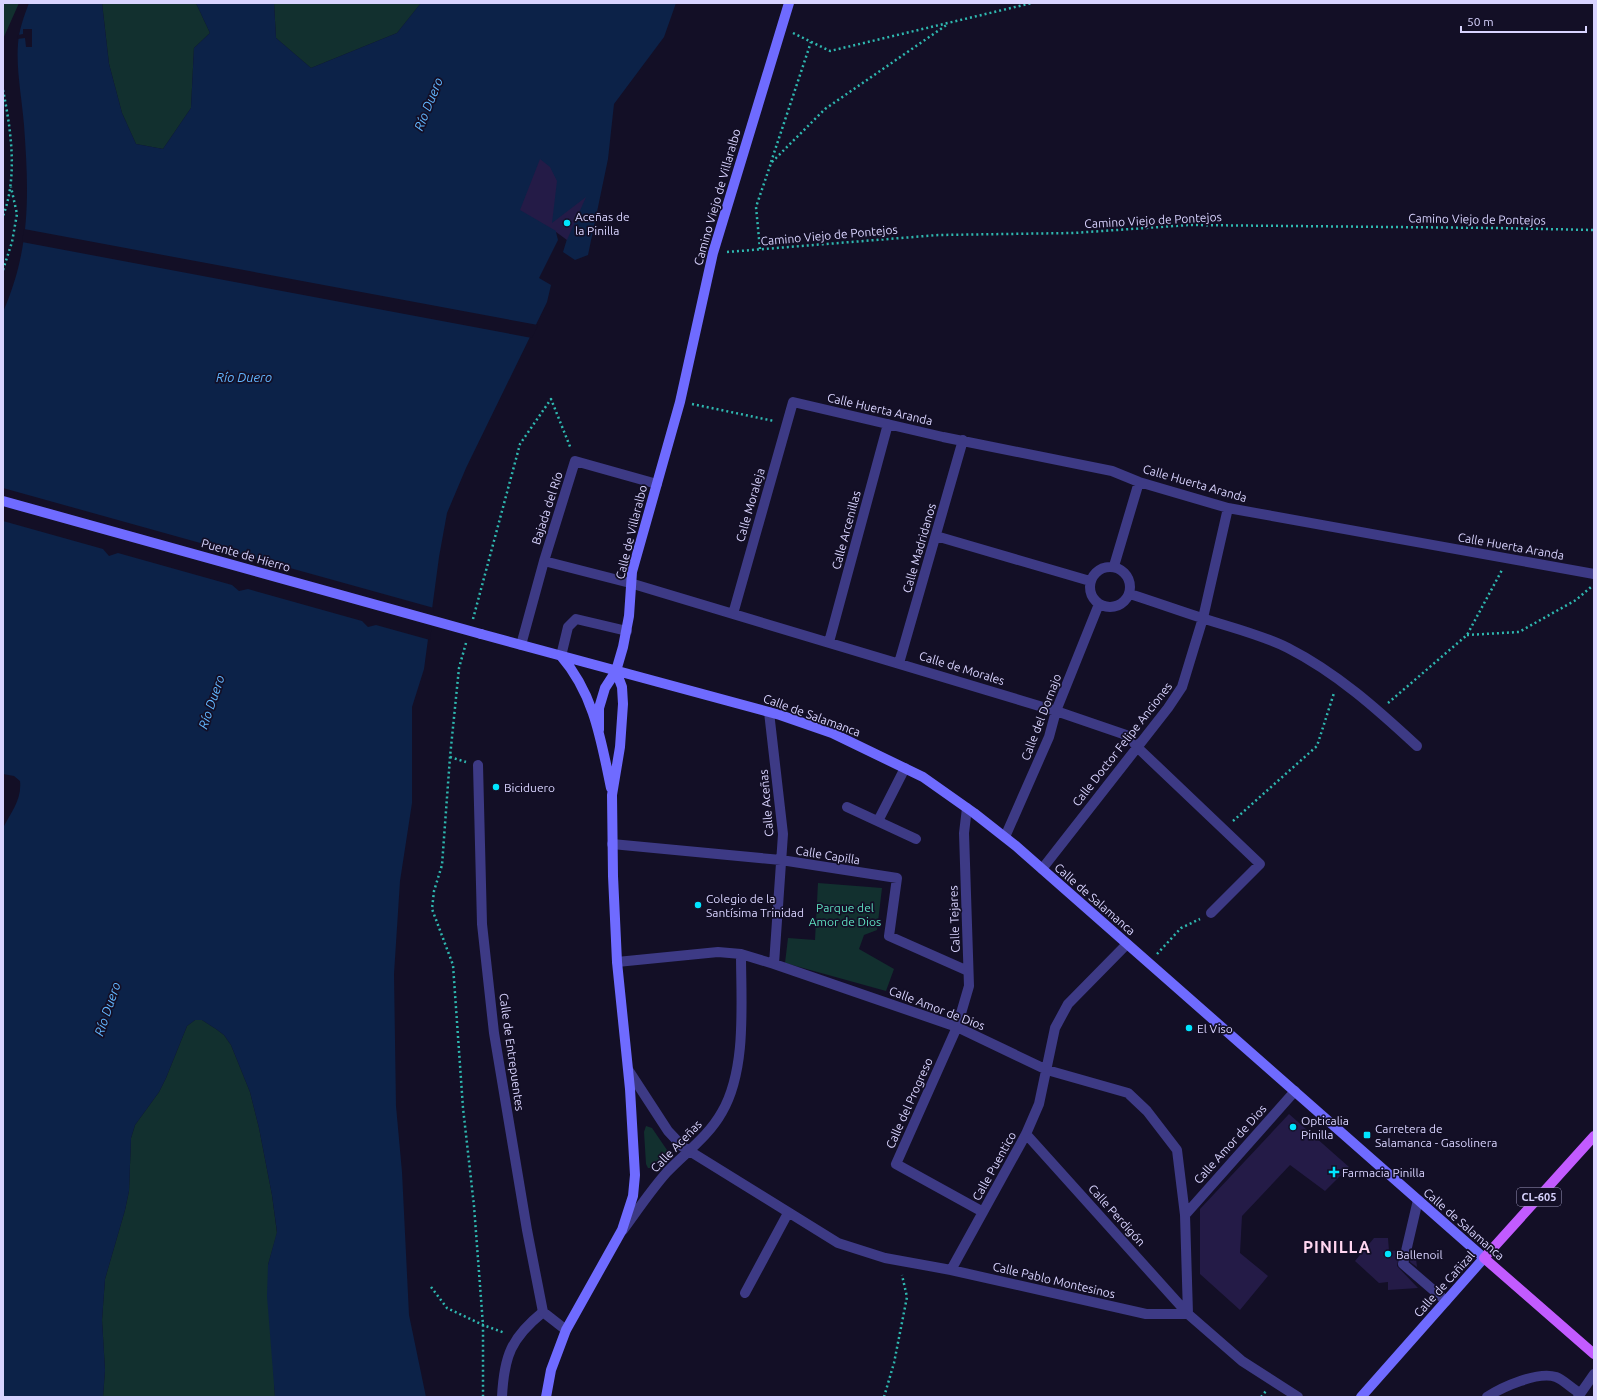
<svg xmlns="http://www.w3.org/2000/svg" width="1597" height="1400" font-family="Ubuntu,sans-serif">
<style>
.green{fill:#12302f}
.water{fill:#0c2248}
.pier{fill:#130f26}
.building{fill:#241b47}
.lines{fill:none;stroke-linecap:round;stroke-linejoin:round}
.path{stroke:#2fb8b0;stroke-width:2.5;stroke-dasharray:2 3;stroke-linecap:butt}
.lane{stroke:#3d3a85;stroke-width:10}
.street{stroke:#3d3a85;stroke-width:10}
.secondary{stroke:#6f6bff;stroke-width:10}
.primary{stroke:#c25bff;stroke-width:10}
.secondary-bridge{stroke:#6f6bff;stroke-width:10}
.poi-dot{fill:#00e5ff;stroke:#130f26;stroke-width:1.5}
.labels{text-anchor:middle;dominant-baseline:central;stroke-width:3.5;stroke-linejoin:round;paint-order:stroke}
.shield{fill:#130f26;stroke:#9e99be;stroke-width:1}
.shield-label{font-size:11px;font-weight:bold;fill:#d9d4ff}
.street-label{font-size:12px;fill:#d9d4ff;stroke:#130f26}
.poi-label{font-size:12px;fill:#d9d4ff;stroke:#130f26;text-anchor:start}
.park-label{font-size:12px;fill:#5fe0c0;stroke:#130f26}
.water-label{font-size:13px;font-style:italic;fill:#62b6ff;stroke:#130f26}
.district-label{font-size:16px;font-weight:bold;letter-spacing:1px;fill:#ffd6f0;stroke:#130f26}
</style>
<rect width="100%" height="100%" fill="#130f26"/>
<!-- green -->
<path class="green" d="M3,3H19L3,39Z
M102,3H196L210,33L194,48L191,108L163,149L136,144L122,113L109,64Z
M274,3H421L397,33L311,68L276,38Z
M818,883L882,888L877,930L864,935L859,949L894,969L886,991L785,963L788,938L815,940Z
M195,1020H202L216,1029L224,1035L231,1045L250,1092L259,1128L272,1195L277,1233L268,1265L275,1397H103L105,1370L102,1320L105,1279L125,1210L129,1191L131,1138L135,1125L159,1092L166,1078L187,1026Z
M646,1126L652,1128L667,1150L665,1155L652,1168H648L646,1164L644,1132Z"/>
<!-- water -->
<path class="water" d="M29,3H102L109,64L122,113L136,144L163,149L191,108L194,48L210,33L196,3H274L276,38L311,68L397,33L421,3H676L664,37L614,104L608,159L588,255L575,260L563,252L567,239L564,214L556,232L558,240L539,278L551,285L547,302L466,468L447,513L439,557L424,669L412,707V803L400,881L394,974L396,1106L402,1172L409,1315L426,1397H275L267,1296L268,1265L277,1232L272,1195L259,1128L250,1092L231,1045L224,1035L216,1029L202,1020H195L187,1026L166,1078L159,1092L135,1125L131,1138L129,1191L125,1210L105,1279L102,1320L105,1370L103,1397H3V828C11,812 22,800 20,781L14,776L3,774V312C31,248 29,193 24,125C22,99 16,70 18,44C19,30 24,16 29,3Z"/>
<!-- pier -->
<path class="pier" d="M23,29H32V47H26L25,38L17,39L18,35L23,34Z
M24,229L538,325L532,338L22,242Z
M3,488L434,608L430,640L376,625L368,627L362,621L248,589L239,591L232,585L118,553L109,556L103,549L3,521Z"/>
<!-- building -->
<path class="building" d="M540,159L550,167L557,181L552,223L586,197L567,240L556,232V231L520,210Z
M1289,1114L1349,1167L1325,1191L1290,1165L1242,1216L1240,1253L1268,1276L1240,1310L1200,1274V1209Z
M1374,1238H1388L1389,1251L1400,1250L1397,1266L1418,1288L1388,1290V1282L1379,1283L1355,1261Z
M1413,1250H1415L1417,1267L1410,1262Z"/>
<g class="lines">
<!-- path -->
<path class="path" d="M793,33L830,51L1032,3
M3,90C11,130 18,177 3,216
M771,162L811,42
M760,249L756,207L771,163L825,109L948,24
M727,252L938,235L1073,233L1189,225L1495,228L1594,230
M3,270L12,242L17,214L11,187
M692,404L774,421
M473,619L520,444L551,399L571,449
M1467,635L1519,632L1576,600L1591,587
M466,643L459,668L450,757L442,865L434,891L432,909L453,965L463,1108L474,1206L483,1325V1397
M1388,703L1467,635L1502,570
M450,757L466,762
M1233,821L1317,746L1334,693
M1157,954L1181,928L1200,919
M431,1287L447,1308L483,1325L505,1333
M884,1397L894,1363L907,1297L902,1275
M1261,1397L1266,1391"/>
<!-- lane -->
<path class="lane" d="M561,656L568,627L576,619L627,631
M1418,1200L1403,1264L1446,1301
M502,1397C504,1356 511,1338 543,1312"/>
<!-- street -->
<path class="street" d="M936,536L1090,581
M544,561L630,583L1056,711L1129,736L1137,747L1260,864L1211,913
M1114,566L1139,482
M1090 587a20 20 0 1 1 40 0a20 20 0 1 1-40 0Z
M1130,594C1155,602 1180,611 1205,619C1233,628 1262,635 1288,648C1337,673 1377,709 1417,746
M733,614L793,402L943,437L1112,471L1139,482L1228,508L1594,574
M829,642L888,424
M521,645L544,561L575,461L657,484
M899,663L963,440
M769,712L783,834L774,964
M478,765L482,924L494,1033L527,1230L543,1312L566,1330
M847,807L916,839
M967,808L964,833L969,986L957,1027L896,1164L983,1212
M878,821L905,768
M1005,837L1049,737L1056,711L1099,604
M612,844L781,860L897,878L889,936L968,971
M1042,869L1168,708L1182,687L1203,618L1228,508
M617,962L718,952L741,954L774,964L957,1027L1047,1070L1128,1093L1147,1111L1177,1150L1185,1215L1188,1314
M629,1071L668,1131L683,1147L838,1243L885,1258L951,1270L1146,1314H1188
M1026,1134L1188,1314L1242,1361L1298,1397
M1185,1215L1295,1091
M623,1230C637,1211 651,1190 667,1172C686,1152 708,1137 722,1112C747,1069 741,1002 741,954
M951,1270L1026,1134L1039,1104L1055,1028L1068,1004L1127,944
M745,1293L788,1213
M1487,1397C1502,1387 1538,1371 1556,1377C1564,1380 1572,1389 1580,1393
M1578,1397L1594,1374"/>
<!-- secondary -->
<path class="secondary" d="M481,634L780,715L832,733L923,777L974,813L1016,846L1484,1258L1361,1397
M561,656C594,694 601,740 611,788
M599,730V708L605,688L616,671L623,647L629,616L632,572L680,402L713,253L789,3
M546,1397L551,1370L566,1330L622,1230L633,1196L635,1175L630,1089L617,962L613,876L612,795L620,747L623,704L622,687L616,671"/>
<!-- primary -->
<path class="primary" d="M1594,1136L1484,1258L1594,1354"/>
<!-- secondary-bridge -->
<path class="secondary-bridge" d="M3,501L481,634"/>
</g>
<!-- markers -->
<g class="poi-dot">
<circle cx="567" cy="223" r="4"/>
<circle cx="496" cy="787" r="4"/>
<circle cx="698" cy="905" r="4"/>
<circle cx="1189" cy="1028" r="4"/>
<circle cx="1293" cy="1127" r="4"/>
<rect x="1363" y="1131" width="8" height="8" rx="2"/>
<path d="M1332 1166h4v4h4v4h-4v4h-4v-4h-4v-4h4z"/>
<circle cx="1388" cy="1254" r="4"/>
</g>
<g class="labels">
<!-- shield labels -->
<rect class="shield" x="1517" y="1188" width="44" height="18" rx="3"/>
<g class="shield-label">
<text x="1539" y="1197">CL-605</text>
</g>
<!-- street labels -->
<g class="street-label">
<text transform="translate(717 197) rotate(-74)">Camino Viejo de Villaralbo</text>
<text transform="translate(1477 219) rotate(1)">Camino Viejo de Pontejos</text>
<text transform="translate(1153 220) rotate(-3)">Camino Viejo de Pontejos</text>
<text transform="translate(829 235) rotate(-5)">Camino Viejo de Pontejos</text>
<text transform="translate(880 409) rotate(13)">Calle Huerta Aranda</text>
<text transform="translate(1195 483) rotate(16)">Calle Huerta Aranda</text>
<text transform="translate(750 505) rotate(-74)">Calle Moraleja</text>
<text transform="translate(547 508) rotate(-72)">Bajada del Río</text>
<text transform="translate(846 530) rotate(-75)">Calle Arcenillas</text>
<text transform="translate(631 532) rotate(-76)">Calle de Villaralbo</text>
<text transform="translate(1511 546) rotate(10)">Calle Huerta Aranda</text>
<text transform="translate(919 548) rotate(-74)">Calle Madridanos</text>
<text transform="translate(246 555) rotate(16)">Puente de Hierro</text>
<text transform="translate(962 668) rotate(17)">Calle de Morales</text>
<text transform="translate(812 715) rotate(20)">Calle de Salamanca</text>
<text transform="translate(1041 717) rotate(-69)">Calle del Dornajo</text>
<text transform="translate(1122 744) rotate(-52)">Calle Doctor Felipe Anciones</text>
<text transform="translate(766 803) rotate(-95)">Calle Aceñas</text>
<text transform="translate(828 855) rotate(9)">Calle Capilla</text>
<text transform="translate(1095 899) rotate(41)">Calle de Salamanca</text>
<text transform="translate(954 919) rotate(-92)">Calle Tejares</text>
<text transform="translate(937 1008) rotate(21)">Calle Amor de Dios</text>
<text transform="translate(512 1052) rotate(82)">Calle de Entrepuentes</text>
<text transform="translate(909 1103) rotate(-66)">Calle del Progreso</text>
<text transform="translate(1230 1144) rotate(-48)">Calle Amor de Dios</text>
<text transform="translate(676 1146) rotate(-46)">Calle Aceñas</text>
<text transform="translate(994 1166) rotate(-61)">Calle Puentico</text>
<text transform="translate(1117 1215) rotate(48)">Calle Perdigón</text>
<text transform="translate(1464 1224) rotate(41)">Calle de Salamanca</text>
<text transform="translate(1054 1280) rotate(13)">Calle Pablo Montesinos</text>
<text transform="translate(1444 1284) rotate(-48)">Calle de Cañizal</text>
</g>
<!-- poi labels -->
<g class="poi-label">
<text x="575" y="216">Aceñas de<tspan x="575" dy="14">la Pinilla</tspan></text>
<text x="504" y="787">Biciduero</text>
<text x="706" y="898">Colegio de la<tspan x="706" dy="14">Santísima Trinidad</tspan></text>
<text x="1197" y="1028">El Viso</text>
<text x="1301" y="1120">Opticalia<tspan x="1301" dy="14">Pinilla</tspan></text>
<text x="1375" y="1128">Carretera de<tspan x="1375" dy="14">Salamanca - Gasolinera</tspan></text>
<text x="1342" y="1172">Farmacia Pinilla</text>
<text x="1396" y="1254">Ballenoil</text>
</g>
<!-- park labels -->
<g class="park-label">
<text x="845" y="907">Parque del<tspan x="845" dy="14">Amor de Dios</tspan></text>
</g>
<!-- water labels -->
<g class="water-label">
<text transform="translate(428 104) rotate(-68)">Río Duero</text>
<text x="244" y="377">Río Duero</text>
<text transform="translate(211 702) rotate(-71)">Río Duero</text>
<text transform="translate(107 1009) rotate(-71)">Río Duero</text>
</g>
<!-- district labels -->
<g class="district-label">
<text x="1337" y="1247">PINILLA</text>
</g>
</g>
<!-- border -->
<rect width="1597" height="1400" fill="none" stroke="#d9d4ff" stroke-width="8"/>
<!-- scale -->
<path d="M1461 26v6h125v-6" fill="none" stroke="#d9d4ff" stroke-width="2"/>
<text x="1467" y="26" font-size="12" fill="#d9d4ff" stroke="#130f26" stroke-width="3" paint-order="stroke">50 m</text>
</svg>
